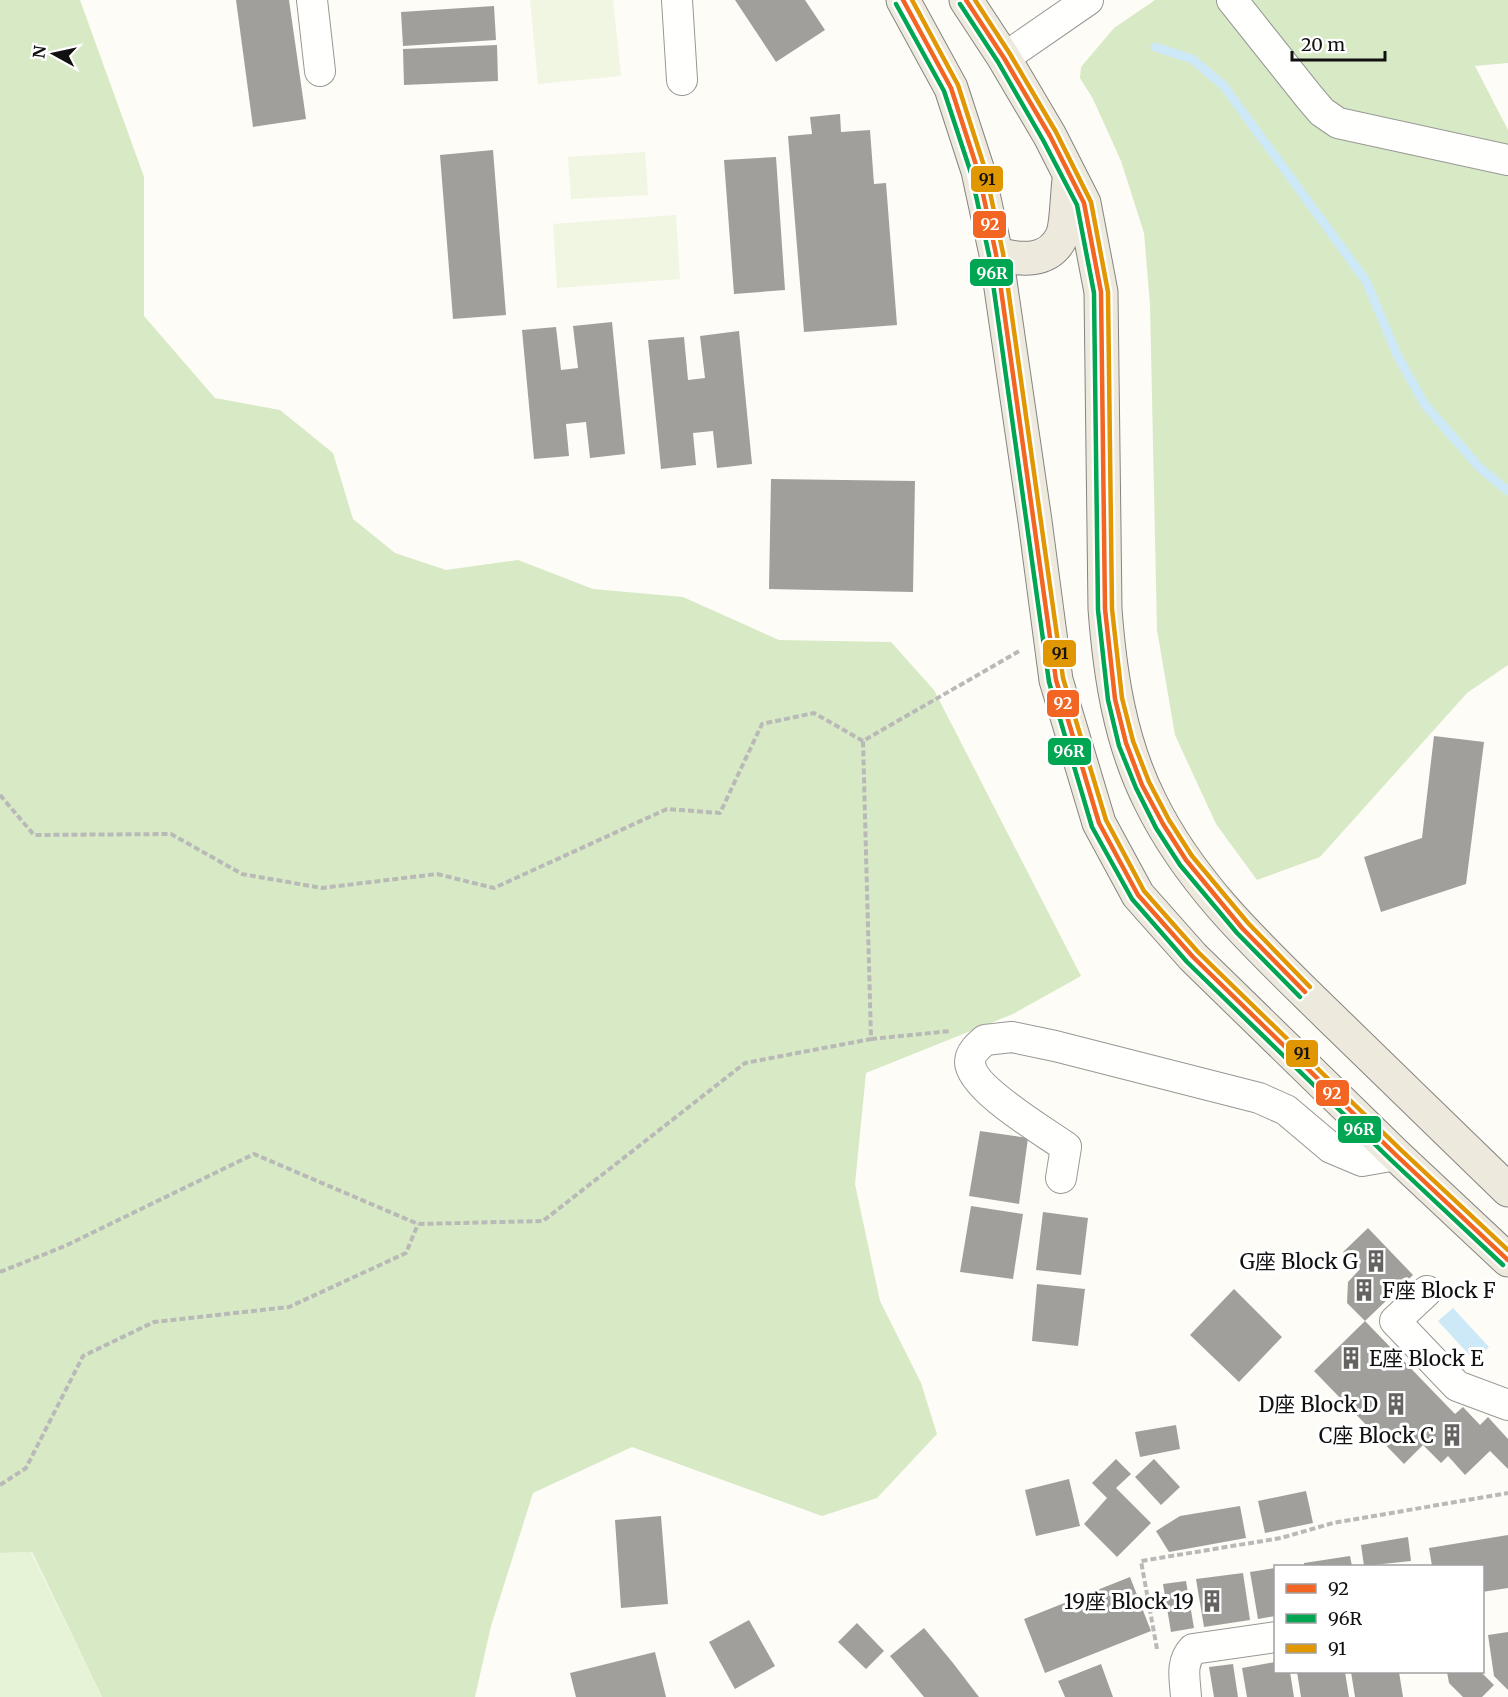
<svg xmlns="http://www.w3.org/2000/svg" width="1508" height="1697" font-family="Merriweather,'Noto Sans TC',serif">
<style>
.green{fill:#e7f3d7}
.forest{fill:#d8eac5}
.pitch{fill:#f0f6e1}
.water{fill:#cde8f7}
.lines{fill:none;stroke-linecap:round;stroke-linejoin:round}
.stream{stroke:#cde8f7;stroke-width:9}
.building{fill:#a19f9c}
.minor-casing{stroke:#979795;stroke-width:32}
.major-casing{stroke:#858482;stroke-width:35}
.path{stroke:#b9b9b8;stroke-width:4;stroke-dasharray:6 3;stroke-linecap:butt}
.minor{stroke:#fffffe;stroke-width:30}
.major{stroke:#ede9dc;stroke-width:33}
.bus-1-casing{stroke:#fff;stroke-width:9}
.bus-2-casing{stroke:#fff;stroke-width:9}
.bus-3-casing{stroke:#fff;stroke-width:9}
.bus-1{stroke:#f26522;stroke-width:4.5}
.bus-2{stroke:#00a651;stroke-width:4.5}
.bus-3{stroke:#e09702;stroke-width:4.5}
.labels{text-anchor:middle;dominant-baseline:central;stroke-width:6;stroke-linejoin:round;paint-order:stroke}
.poi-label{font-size:21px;fill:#111;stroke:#fff;text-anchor:end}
.line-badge{stroke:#fff;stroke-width:2}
.badge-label{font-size:16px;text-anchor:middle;font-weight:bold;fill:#fff}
.pale-badge-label{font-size:16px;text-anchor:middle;font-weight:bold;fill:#111}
</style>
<rect width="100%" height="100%" fill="#fdfcf7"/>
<!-- green -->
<path class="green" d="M31,1552L102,1697H0V1553Z"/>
<!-- forest -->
<path class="forest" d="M0,0H80L144,177V316L215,398L280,410L333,453L353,519L395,553L446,570L518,560L593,589L683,597L779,640L891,642L934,690L1081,976L1013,1014L866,1073L855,1184L880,1301L921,1383L937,1434L877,1498L822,1516L632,1447L533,1493L491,1626L475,1697H102L32,1552L0,1553Z
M1155,0H1508V63L1475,66L1508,130V665L1467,693L1320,857L1257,880L1216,824L1175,735L1157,630L1150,304L1144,233L1121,161L1093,99L1080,78L1081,67L1114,28Z"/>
<!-- pitch -->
<path class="pitch" d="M530,0H613L621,76L538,84Z
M645,152L648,195L571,199L568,157Z
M676,215L680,279L557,288L553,224Z"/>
<!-- water -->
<path class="water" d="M1453,1308L1489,1347L1474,1360L1438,1321Z"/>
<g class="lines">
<!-- stream -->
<path class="stream" d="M1155,47L1192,59L1223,85L1366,281L1398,357L1425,405L1480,468L1508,491"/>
</g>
<!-- building -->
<path class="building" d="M236,0H289L306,119L253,127Z
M735,0H805L825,30L776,62Z
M494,6L496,40L403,46L401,12Z
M497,45L498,81L404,85L403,49Z
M840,114L841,132L870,130L874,184L886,183L897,325L804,332L788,136L812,134L810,117Z
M493,150L506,315L453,319L440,155Z
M776,157L785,290L734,294L724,160Z
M612,322L625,454L590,458L586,422L566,424L569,456L534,459L522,330L556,327L561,370L578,368L573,326Z
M739,331L752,464L717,468L713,431L693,433L696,465L661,469L648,340L684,337L688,380L705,378L700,336Z
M771,479L915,481L913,592L769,589Z
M1434,736L1484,742L1466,884L1381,912L1364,857L1422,838Z
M980,1131L1028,1138L1019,1204L969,1196Z
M971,1206L1023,1214L1013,1279L960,1272Z
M1043,1212L1088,1218L1081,1275L1036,1270Z
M1368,1228L1413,1275L1365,1321L1347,1303L1348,1282L1360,1269L1343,1252Z
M1037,1284L1085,1289L1078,1346L1032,1341Z
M1234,1289L1282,1337L1239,1382L1190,1335Z
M1365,1321L1455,1414L1463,1407L1480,1425L1488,1417L1508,1439V1469L1490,1451L1465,1475L1448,1456L1441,1463L1423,1445L1404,1464L1314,1371Z
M1176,1425L1180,1449L1140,1457L1135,1432Z
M1116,1459L1131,1474L1116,1488L1151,1523L1117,1557L1084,1524L1107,1498L1092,1483Z
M1154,1459L1180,1487L1161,1505L1135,1477Z
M1069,1479L1080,1526L1036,1536L1025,1490Z
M1306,1491L1313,1523L1265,1533L1258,1501Z
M1240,1506L1246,1538L1169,1552L1156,1531L1180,1516Z
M661,1516L668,1604L621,1608L615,1520Z
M1508,1535V1588L1482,1592V1566H1432L1429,1548Z
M1408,1537L1411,1561L1364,1566L1361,1545Z
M1350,1556L1352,1566H1304V1563Z
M1275,1568V1616L1258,1619L1250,1572Z
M1243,1573L1250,1620L1204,1627L1196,1579Z
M1130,1577L1151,1631L1045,1673L1024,1619Z
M1186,1581L1194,1628L1171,1632L1163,1584Z
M749,1620L775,1666L735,1689L709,1642Z
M857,1623L884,1651L866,1669L838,1642Z
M924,1628L953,1663L979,1697H924L890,1656Z
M1508,1632V1690L1494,1676L1488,1635Z
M655,1652L666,1697H576L570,1673Z
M1275,1662L1276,1672H1290L1294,1697H1247L1242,1668Z
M1101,1664L1113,1697H1065L1058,1681Z
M1233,1664L1238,1697H1214L1209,1667Z
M1297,1672H1345L1349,1697H1301Z
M1351,1672H1399L1403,1697H1355Z
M1447,1672H1481L1494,1685L1482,1697H1463L1449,1683Z"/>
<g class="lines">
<!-- minor casing -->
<g class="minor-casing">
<path id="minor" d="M312,0L320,71
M677,0L682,80
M1232,0L1310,98L1322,112L1338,123L1508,160
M1004,58L1088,0
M1061,1178L1066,1147C1045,1132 970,1088 970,1062C970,1053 978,1046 985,1040L1012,1037L1055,1046L1259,1098L1286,1110L1331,1148L1362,1161L1396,1155
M1427,1291L1395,1321L1457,1386L1508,1405
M1186,1697C1185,1679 1180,1663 1193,1649L1276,1637"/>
</g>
<!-- major casing -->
<g class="major-casing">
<path id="major" d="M903,0L951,88L978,171L996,254L1035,521L1056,680L1099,823L1138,895L1193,957L1396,1155L1508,1260
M966,0L1004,58L1050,136L1084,203L1101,292L1105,609C1110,675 1120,741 1150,801C1192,887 1262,950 1329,1016C1389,1074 1448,1132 1508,1190
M996,254C1020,260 1049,264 1062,236C1067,225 1067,194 1069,180"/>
</g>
<!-- path -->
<path class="path" d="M0,795L34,835L171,834L242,874L322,888L437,874L494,888L667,809L720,813L762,724L814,713L863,741L1021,650
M871,1039L951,1031
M0,1272L65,1246L254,1154L418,1224L543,1221L745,1063L871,1039L863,741
M0,1485L26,1468L83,1356L154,1322L289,1307L406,1253L418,1224
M1157,1649L1141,1561L1281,1538L1333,1523L1508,1493"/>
<!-- minor -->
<use href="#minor" class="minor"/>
<!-- major -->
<use href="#major" class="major"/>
<!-- bus-1 casing -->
<g class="bus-1-casing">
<path id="bus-1" d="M903,0L951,88L978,171L996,254L1056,680L1099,823L1138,895L1193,957L1396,1155L1508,1260
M966,0L1004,58L1050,136L1084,203L1101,292L1105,609L1115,699L1126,743L1142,785L1163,824L1186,860L1242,928L1305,992"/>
</g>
<!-- bus-2 casing -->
<g class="bus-2-casing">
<path id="bus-2" d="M896,4L944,91L971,173L989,255L1049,682L1092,827L1132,899L1187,962L1391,1160L1503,1265
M960,4L998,62L1043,140L1077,205L1094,293L1098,610L1108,700L1119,746L1136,788L1156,828L1180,865L1237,933L1300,997"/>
</g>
<!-- bus-3 casing -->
<g class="bus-3-casing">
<path id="bus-3" d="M912,0L958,85L985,169L1003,253L1063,678L1106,820L1144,891L1198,952L1401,1150L1508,1250
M975,0L1010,54L1056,132L1091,202L1108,292L1112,609L1122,698L1133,741L1149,782L1169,820L1192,856L1248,923L1310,987"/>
</g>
<!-- bus-1 -->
<use href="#bus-1" class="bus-1"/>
<!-- bus-2 -->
<use href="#bus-2" class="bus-2"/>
<!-- bus-3 -->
<use href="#bus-3" class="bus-3"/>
</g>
<!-- icons -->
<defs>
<g id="building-bare" transform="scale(1.8)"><path d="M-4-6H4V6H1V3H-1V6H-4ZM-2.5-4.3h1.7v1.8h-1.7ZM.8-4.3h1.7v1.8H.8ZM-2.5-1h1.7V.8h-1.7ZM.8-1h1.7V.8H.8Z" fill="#646362" stroke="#fff" stroke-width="2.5" paint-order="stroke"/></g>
</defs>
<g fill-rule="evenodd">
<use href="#building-bare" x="1376" y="1261"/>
<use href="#building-bare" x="1364" y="1290"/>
<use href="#building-bare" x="1351" y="1358"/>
<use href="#building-bare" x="1396" y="1404"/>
<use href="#building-bare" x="1452" y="1435"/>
<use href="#building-bare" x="1212" y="1601"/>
</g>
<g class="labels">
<!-- poi labels -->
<g class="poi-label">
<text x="1358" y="1261">G座 Block G</text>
<text x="1382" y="1290" text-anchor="start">F座 Block F</text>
<text x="1369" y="1358" text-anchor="start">E座 Block E</text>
<text x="1378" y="1404">D座 Block D</text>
<text x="1434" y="1435">C座 Block C</text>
<text x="1194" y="1601">19座 Block 19</text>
</g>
</g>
<g class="line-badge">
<rect x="970" y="165" width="34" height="28" rx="6" fill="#e09702"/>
<rect x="972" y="210" width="35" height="29" rx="6" fill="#f26522"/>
<rect x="969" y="258" width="45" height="29" rx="6" fill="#00a651"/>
<rect x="1042" y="639" width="35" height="29" rx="6" fill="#e09702"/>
<rect x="1046" y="689" width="34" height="29" rx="6" fill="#f26522"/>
<rect x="1047" y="737" width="45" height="29" rx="6" fill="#00a651"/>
<rect x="1285" y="1039" width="34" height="29" rx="6" fill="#e09702"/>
<rect x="1315" y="1079" width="35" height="28" rx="6" fill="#f26522"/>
<rect x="1337" y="1115" width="45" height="29" rx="6" fill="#00a651"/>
</g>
<g class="badge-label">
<text x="990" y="230">92</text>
<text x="992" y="279">96R</text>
<text x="1063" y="709">92</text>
<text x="1069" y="757">96R</text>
<text x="1332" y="1099">92</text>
<text x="1359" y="1135">96R</text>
</g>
<g class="pale-badge-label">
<text x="987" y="185">91</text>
<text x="1060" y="659">91</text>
<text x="1302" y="1059">91</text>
</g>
<!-- legend -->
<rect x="1274" y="1565" width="210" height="108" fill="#ffffff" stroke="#a0a0a0" stroke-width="1.5"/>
<rect x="1286" y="1584" width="30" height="9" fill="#f26522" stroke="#a0a0a0" stroke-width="1.5"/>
<text x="1328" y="1595" font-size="18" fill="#111111">92</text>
<rect x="1286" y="1614" width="30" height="9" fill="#00a651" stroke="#a0a0a0" stroke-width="1.5"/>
<text x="1328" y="1625" font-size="18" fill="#111111">96R</text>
<rect x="1286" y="1644" width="30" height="9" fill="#e09702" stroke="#a0a0a0" stroke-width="1.5"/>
<text x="1328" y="1655" font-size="18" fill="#111111">91</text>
<!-- north arrow -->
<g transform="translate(54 54) rotate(278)" stroke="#ffffff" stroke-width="4.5" paint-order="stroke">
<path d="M0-4.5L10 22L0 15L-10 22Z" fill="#111111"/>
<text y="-9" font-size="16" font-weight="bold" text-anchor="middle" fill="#111111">N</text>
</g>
<!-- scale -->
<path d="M1292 51v9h93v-9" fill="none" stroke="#111111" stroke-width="3"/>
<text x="1301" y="51" font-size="18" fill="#111111" stroke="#ffffff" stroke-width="4.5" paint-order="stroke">20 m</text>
</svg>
